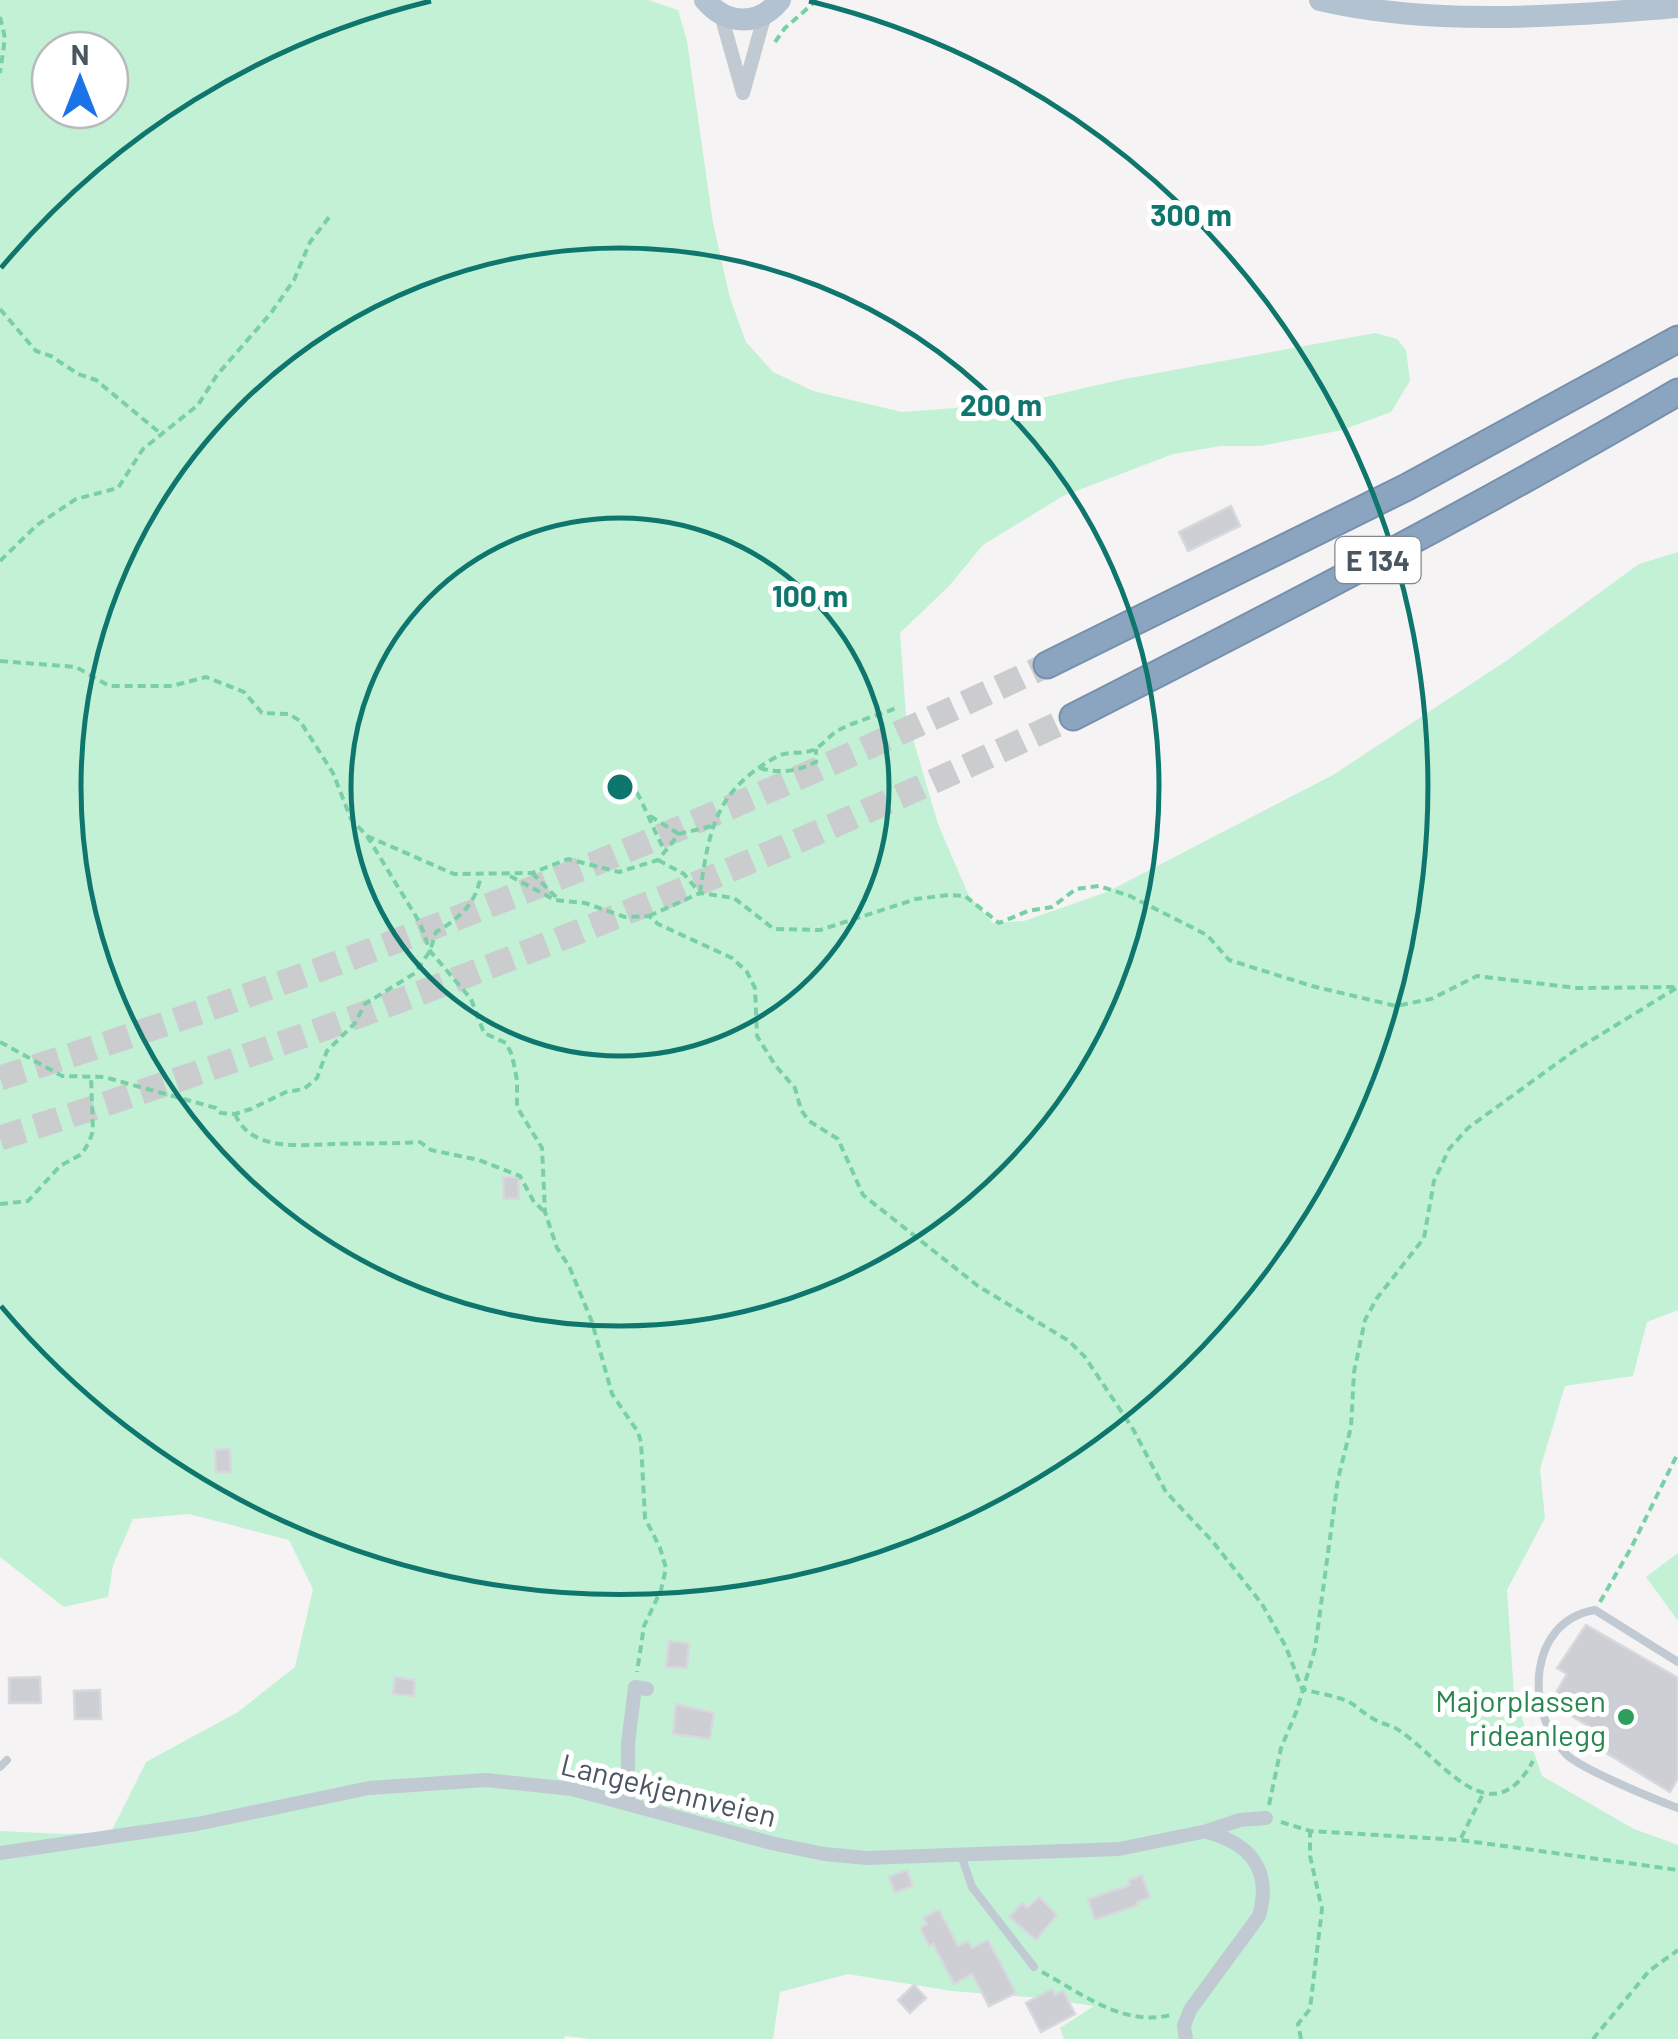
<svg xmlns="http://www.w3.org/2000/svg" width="1678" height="2039" font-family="Barlow,sans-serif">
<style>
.green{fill:#c3f1d5;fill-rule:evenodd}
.building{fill:#cdcfd5;stroke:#d7d9de;stroke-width:2.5}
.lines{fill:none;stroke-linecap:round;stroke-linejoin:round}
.highway-tunnel{stroke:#caccce;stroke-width:25;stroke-dasharray:25 12;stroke-linecap:butt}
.highway-casing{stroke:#7690ad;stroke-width:29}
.path{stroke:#7ad0a6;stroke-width:4;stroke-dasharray:8 5;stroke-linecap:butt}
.lane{stroke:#c1cad2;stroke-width:8}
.street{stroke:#c1cad2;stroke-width:14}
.primary{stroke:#b3c2d1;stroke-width:22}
.highway{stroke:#8ba5c1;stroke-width:25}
.ring{fill:none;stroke:#0f766e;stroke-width:5}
.leisure-dot{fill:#2e9e5b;stroke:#fff;stroke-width:4}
.labels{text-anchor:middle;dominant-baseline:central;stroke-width:10;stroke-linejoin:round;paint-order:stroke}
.shield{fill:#fff;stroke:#808990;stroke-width:2.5}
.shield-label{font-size:28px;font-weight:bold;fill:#4a5661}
.leisure-label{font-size:30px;fill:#27864d;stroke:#fff;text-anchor:end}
.street-label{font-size:30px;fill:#4a5661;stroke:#fff}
.centre{fill:#0f766e;stroke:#fff;stroke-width:5}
.ring-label{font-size:30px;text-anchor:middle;font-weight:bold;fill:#0f766e;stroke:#fff;stroke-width:10;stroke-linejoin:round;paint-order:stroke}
</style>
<rect width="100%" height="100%" fill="#f5f3f3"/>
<!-- green -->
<path class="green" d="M0,0H648L678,10L687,41L713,223L730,298L746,342L773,372L813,391L902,412L1020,403L1119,380L1375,333L1397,339L1406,350L1410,381L1391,412L1342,430L1261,446H1221L1173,454L1063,496L983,545L949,586L900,633L906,715L938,824L969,896L993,923L1024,921L1107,892L1333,775L1509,659L1639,564L1678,552V1310L1647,1322L1633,1376L1565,1386L1540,1469L1545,1518L1507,1590L1514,1695L1542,1776L1634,1829L1678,1845V2039H1064L1060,2028L1094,2006L1041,1998L952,1991L848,1974L780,1992L773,2039H591L565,2036L564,2039H0V1831L65,1834L111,1832L146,1762L238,1712L295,1667L313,1589L289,1540L189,1514L133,1519L113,1565L108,1597L64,1607L0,1557ZM50,50H110V110H50Z
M1678,1553V1621L1646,1577Z"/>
<!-- building -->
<path class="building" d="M1231,506L1240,526L1188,551L1179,532Z
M503,1177H519V1199H504Z
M230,1449L231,1472H216L215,1450Z
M1586,1625L1678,1678V1778L1670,1792L1590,1743L1597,1731L1550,1703L1567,1674L1557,1668Z
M669,1641L689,1643L687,1668L666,1667Z
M40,1677L41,1703H9V1678Z
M395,1677L415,1680L414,1696L393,1694Z
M100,1690L101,1719H75L74,1691Z
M676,1704L714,1713L710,1739L673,1734Z
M907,1870L913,1886L895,1893L889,1877Z
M1142,1875L1150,1897L1137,1902L1138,1905L1095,1920L1088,1899L1130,1885L1128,1880Z
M1039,1897L1057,1915L1036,1940L1009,1917L1022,1903L1027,1908Z
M939,1910L958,1946L968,1941L972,1948L988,1940L1016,1993L989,2006L972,1974L954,1984L933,1944L929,1946L920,1928L927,1924L923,1918Z
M914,1985L926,1998L910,2013L898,2000Z
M1052,1989L1055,1995L1063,1991L1075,2014L1041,2032L1026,2003Z"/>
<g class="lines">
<!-- highway-tunnel -->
<path class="highway-tunnel" d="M0,1078C359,965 707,825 1047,665
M0,1138C367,1022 725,881 1073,717"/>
<!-- highway casing -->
<g class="highway-casing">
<path id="highway" d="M1047,665L1407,487L1678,339
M1073,717C1277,613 1480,508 1678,392"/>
</g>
<!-- path -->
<path class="path" d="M0,17L5,38L0,73
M775,42L785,28L817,0
M0,309L36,351L51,356L78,374L96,380L160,433
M0,561L37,525L76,499L118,488L143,449L198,405L217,375L271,313L294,280L310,242L330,216
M0,661L76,667L109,686H172L206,677L244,692L262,713L289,714L300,721L333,773L351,819L367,836L454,874L532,873L568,859L619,872L658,860L679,834L712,826
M760,768C780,774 798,771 816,762V749
M630,781C645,804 652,828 665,851
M650,816L679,834
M367,836L420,923L430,951L471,999L484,1033L506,1043L512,1055L517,1080V1107L542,1148L545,1212L557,1248L569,1266L592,1322L612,1394L638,1432L641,1442L645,1518L660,1548L666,1568L661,1590L644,1626L637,1672
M658,860L684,874L700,893
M532,873L559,900
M510,876L555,900L585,903L625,917L649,916L658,924L732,958L747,972L755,988L757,1036L775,1065L795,1088L801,1110L809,1121L838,1139L863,1195L978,1286L1069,1341L1085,1357L1133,1429L1166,1492L1213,1542L1262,1604L1286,1647L1302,1689C1316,1693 1333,1695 1347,1701C1356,1705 1363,1713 1372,1718C1381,1724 1392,1725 1400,1731C1442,1759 1491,1838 1533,1761
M700,893C709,830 715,791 776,757C788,750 801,755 813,750C822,746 829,736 837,731C855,721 877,716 896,708
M649,916L700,893L734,898L774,929L820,930L916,899L948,895L965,896L999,923L1028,911L1052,907L1076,889L1099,886L1130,896L1207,935L1229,960L1312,986L1396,1006L1431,999L1477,976L1577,988L1678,987
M0,1042L62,1076L104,1077L216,1108L221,1113L235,1114L251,1109L286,1092L304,1089L317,1078L327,1051L355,1023L365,1004L415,973L430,951L436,932C460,918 477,903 481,874
M235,1114C251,1152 300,1145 333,1144C362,1143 391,1144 420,1142L431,1150L479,1160L520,1176L534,1202L545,1212
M0,1204L28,1201L60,1166L82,1154L89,1142L93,1131L91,1077
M1600,1602L1631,1548L1678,1453
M1269,1805L1281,1748L1297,1710L1315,1649L1338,1479L1351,1427L1354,1372L1365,1320L1377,1298L1424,1238L1434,1181L1449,1149L1468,1128L1574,1051L1678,987
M1281,1822L1310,1831L1460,1840L1678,1870
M1461,1838L1483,1794
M1042,1972C1083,1994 1123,2027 1171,2015
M1301,2039L1298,2024L1310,2009L1322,1909L1310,1856V1831
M1593,2039L1649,1971L1678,1950"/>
<!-- lane -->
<path class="lane" d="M1678,1662L1595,1610C1528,1621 1524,1711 1566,1754C1579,1768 1656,1800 1678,1808
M0,1767L7,1760
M961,1855L972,1887L1034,1967"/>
<!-- street -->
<path class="street" d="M721,15L743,93
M743,93L765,14
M628,1802V1744L635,1687L647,1689
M0,1853L197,1824L369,1788L486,1780L572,1789L771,1843L824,1854L867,1858L1119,1849L1207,1831L1240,1820L1266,1818
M1186,2039L1184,2026L1190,2010L1259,1916C1272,1870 1251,1844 1207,1832"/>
<!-- primary -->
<path class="primary" d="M705,0C727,26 759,26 780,0
M1320,0C1435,27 1561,16 1678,7"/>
<!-- highway -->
<use href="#highway" class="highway"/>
</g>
<!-- distance rings -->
<g class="ring">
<circle cx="620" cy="787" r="269"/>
<circle cx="620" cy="787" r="539"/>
<path d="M1 268A808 808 0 0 1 431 1M809 1A808 808 0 1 1 1 1306"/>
</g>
<!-- markers -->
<circle class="leisure-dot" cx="1626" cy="1717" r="10"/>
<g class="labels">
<!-- shield labels -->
<rect class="shield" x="1335.5" y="537" width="85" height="46" rx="8"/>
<g class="shield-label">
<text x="1378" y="560">E 134</text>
</g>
<!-- leisure labels -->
<g class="leisure-label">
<text x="1606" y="1700">Majorplassen<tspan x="1606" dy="34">rideanlegg</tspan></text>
</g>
<!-- street labels -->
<g class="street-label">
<text transform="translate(669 1789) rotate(14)">Langekjennveien</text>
</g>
</g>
<circle cx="620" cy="787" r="15" class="centre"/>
<g class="ring-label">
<text x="1191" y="226">300 m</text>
<text x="1001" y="416">200 m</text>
<text x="810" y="607">100 m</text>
</g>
<!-- north arrow -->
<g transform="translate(80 80)"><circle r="48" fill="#ffffff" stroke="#b7bbc0" stroke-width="2.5"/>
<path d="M0-8L18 38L0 25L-18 38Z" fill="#1a73e8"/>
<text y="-15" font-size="28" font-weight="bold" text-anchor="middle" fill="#4a5661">N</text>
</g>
</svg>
